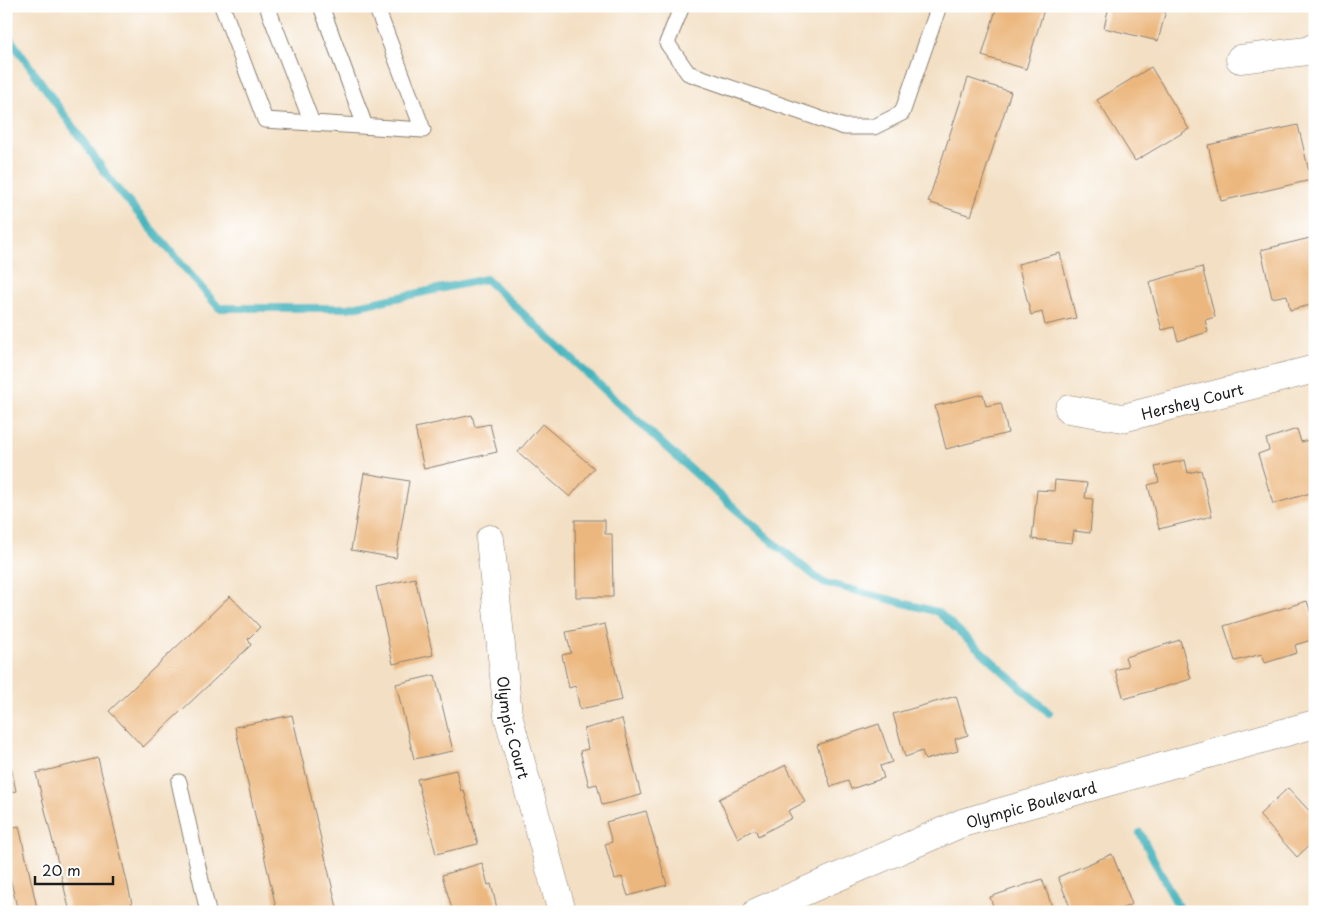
<svg xmlns="http://www.w3.org/2000/svg" width="1321" height="918" font-family="'Playpen Sans',sans-serif">
<style>
.lines{fill:none;stroke-linecap:round;stroke-linejoin:round}
.stream{stroke:#43b2bc;stroke-width:8}
.building{fill:#ecb77e}
.service-casing{stroke:#887e70;stroke-width:17}
.minor-casing{stroke:#887e70;stroke-width:29}
.service{stroke:#fff;stroke-width:15}
.minor{stroke:#fff;stroke-width:28}
.labels{text-anchor:middle;dominant-baseline:central;stroke-width:5;stroke-linejoin:round;paint-order:stroke}
.street-label{font-size:15px;fill:#1c1c1c;stroke:#fff}
</style>
<rect width="100%" height="100%" fill="#fff"/>
<filter id="ink" filterUnits="userSpaceOnUse"><feTurbulence type="fractalNoise" baseFrequency=".02" numOctaves="2"/><feDisplacementMap in="SourceGraphic" scale="10" xChannelSelector="R" yChannelSelector="G"/><feConvolveMatrix kernelMatrix="1 2 1 2 8 2 1 2 1" color-interpolation-filters="sRGB"/></filter>
<filter id="wash" filterUnits="userSpaceOnUse"><feTurbulence type="fractalNoise" baseFrequency=".0096" numOctaves="4" result="noise"/><feDisplacementMap in="SourceGraphic" scale="20" xChannelSelector="R" yChannelSelector="G"/><feGaussianBlur stdDeviation="1.12" result="paint"/><feColorMatrix in="noise" values="0 0 0 0 0 0 0 0 0 0 0 0 0 0 0 0 0 1.4 0 .05"/><feComposite in="paint" operator="in"/></filter>
<g filter="url(#wash)">
<rect width="100%" height="100%" fill="#f3dfc3"/>
<g class="lines">
<!-- stream -->
<path class="stream" d="M6,33L114,185L219,308H348L486,279L667,448L768,538L822,582L938,612L1049,713
M1140,833L1181,912"/>
</g>
<g id="blocks">
<!-- building -->
<path class="building" d="M997,6H1045L1026,69L982,56Z
M1109,6H1167L1158,41L1104,28Z
M1151,67L1189,129L1135,161L1097,100Z
M968,78L1011,92L971,216L928,202Z
M1298,125L1311,180L1221,201L1208,145Z
M1314,237L1315,304L1290,310L1287,295L1272,298L1261,250Z
M1060,253L1076,318L1045,325L1042,312L1031,315L1018,264Z
M1202,267L1215,317L1205,320L1208,332L1178,341L1174,327L1162,330L1149,282Z
M983,394L986,406L1001,403L1008,433L946,449L935,406Z
M472,415L475,427L490,424L497,452L424,469L415,428Z
M542,424L594,468L570,497L518,452Z
M1297,429L1301,442L1312,439L1315,447V478L1311,479L1314,492L1273,504L1258,454L1269,450L1266,439Z
M1185,460L1188,473L1201,470L1212,516L1159,529L1148,485L1159,482L1155,467Z
M364,473L409,481L396,558L351,550Z
M1055,480L1087,483L1085,498L1093,499L1090,533L1074,531L1072,543L1032,539L1037,490L1054,491Z
M575,520H605V534H612L613,597H576Z
M415,578L433,655L393,664L376,587Z
M230,596L260,627L248,639L251,645L143,747L109,711Z
M1307,601L1315,625V639L1295,645L1297,653L1265,663L1262,654L1235,661L1224,626Z
M605,624L622,700L580,709L575,686L569,688L562,655L571,653L566,632Z
M1180,640L1191,679L1124,699L1115,670L1128,666L1125,657Z
M435,675L453,751L414,759L396,684Z
M956,696L968,735L955,739L958,751L925,760L922,751L905,757L893,714Z
M292,715L338,912H277L235,727Z
M622,719L641,795L602,805L597,784L589,786L580,751L588,749L584,729Z
M879,724L892,762L880,766L884,778L851,789L848,781L831,787L817,745Z
M98,758L134,912H70L36,773Z
M786,765L805,802L788,811L792,818L758,836L755,829L738,838L719,799Z
M11,767L16,791L6,794V768Z
M456,770L461,791L464,790L478,844L436,854L417,779Z
M1288,788L1315,817V840L1297,857L1259,815Z
M646,811L667,885L628,896L622,877L615,879L605,844L612,842L606,822Z
M19,826L37,908H32L33,912H18L6,860V829Z
M1112,854L1132,904L1114,912H1072L1058,877Z
M482,863L488,885L491,884L498,912H453L442,875Z
M1042,879L1054,912H995L990,897Z"/>
</g>
</g>
<g filter="url(#ink)">
<use href="#blocks" fill-opacity="0" stroke="#887e70" stroke-width="1"/>
<g class="lines">
<!-- service casing -->
<g class="service-casing">
<path id="service" d="M222,6L265,120L423,130L376,6
M267,6L312,123
M321,6L365,126
M682,6L667,43L688,73L844,127H874L902,113L939,6
M179,782L208,912"/>
</g>
<!-- minor casing -->
<g class="minor-casing">
<g id="minor">
<path d="M1240,59L1307,51L1315,47"/>
<path id="s1" d="M1069,409L1123,418L1315,369"/>
<path id="s2" d="M490,539L508,715L562,912"/>
<path id="s3" d="M757,912L962,823L1315,724"/>
</g>
</g>
<!-- service -->
<use href="#service" class="service"/>
<!-- minor -->
<use href="#minor" class="minor"/>
</g>
</g>
<g class="labels">
<!-- street labels -->
<g class="street-label">
<text stroke="none"><textPath href="#s1" startOffset="126">Hershey Court</textPath></text>
<text stroke="none"><textPath href="#s2" startOffset="190">Olympic Court</textPath></text>
<text stroke="none"><textPath href="#s3" startOffset="295">Olympic Boulevard</textPath></text>
</g>
</g>
<!-- margin -->
<rect width="1321" height="918" fill="none" stroke="#fff" stroke-width="25"/>
<!-- scale -->
<path d="M35 876v8h78v-8" fill="none" stroke="#1c1c1c" stroke-width="2.5"/>
<text x="42" y="876" font-size="15" fill="#1c1c1c" stroke="#ffffff" stroke-width="4" paint-order="stroke">20 m</text>
</svg>
